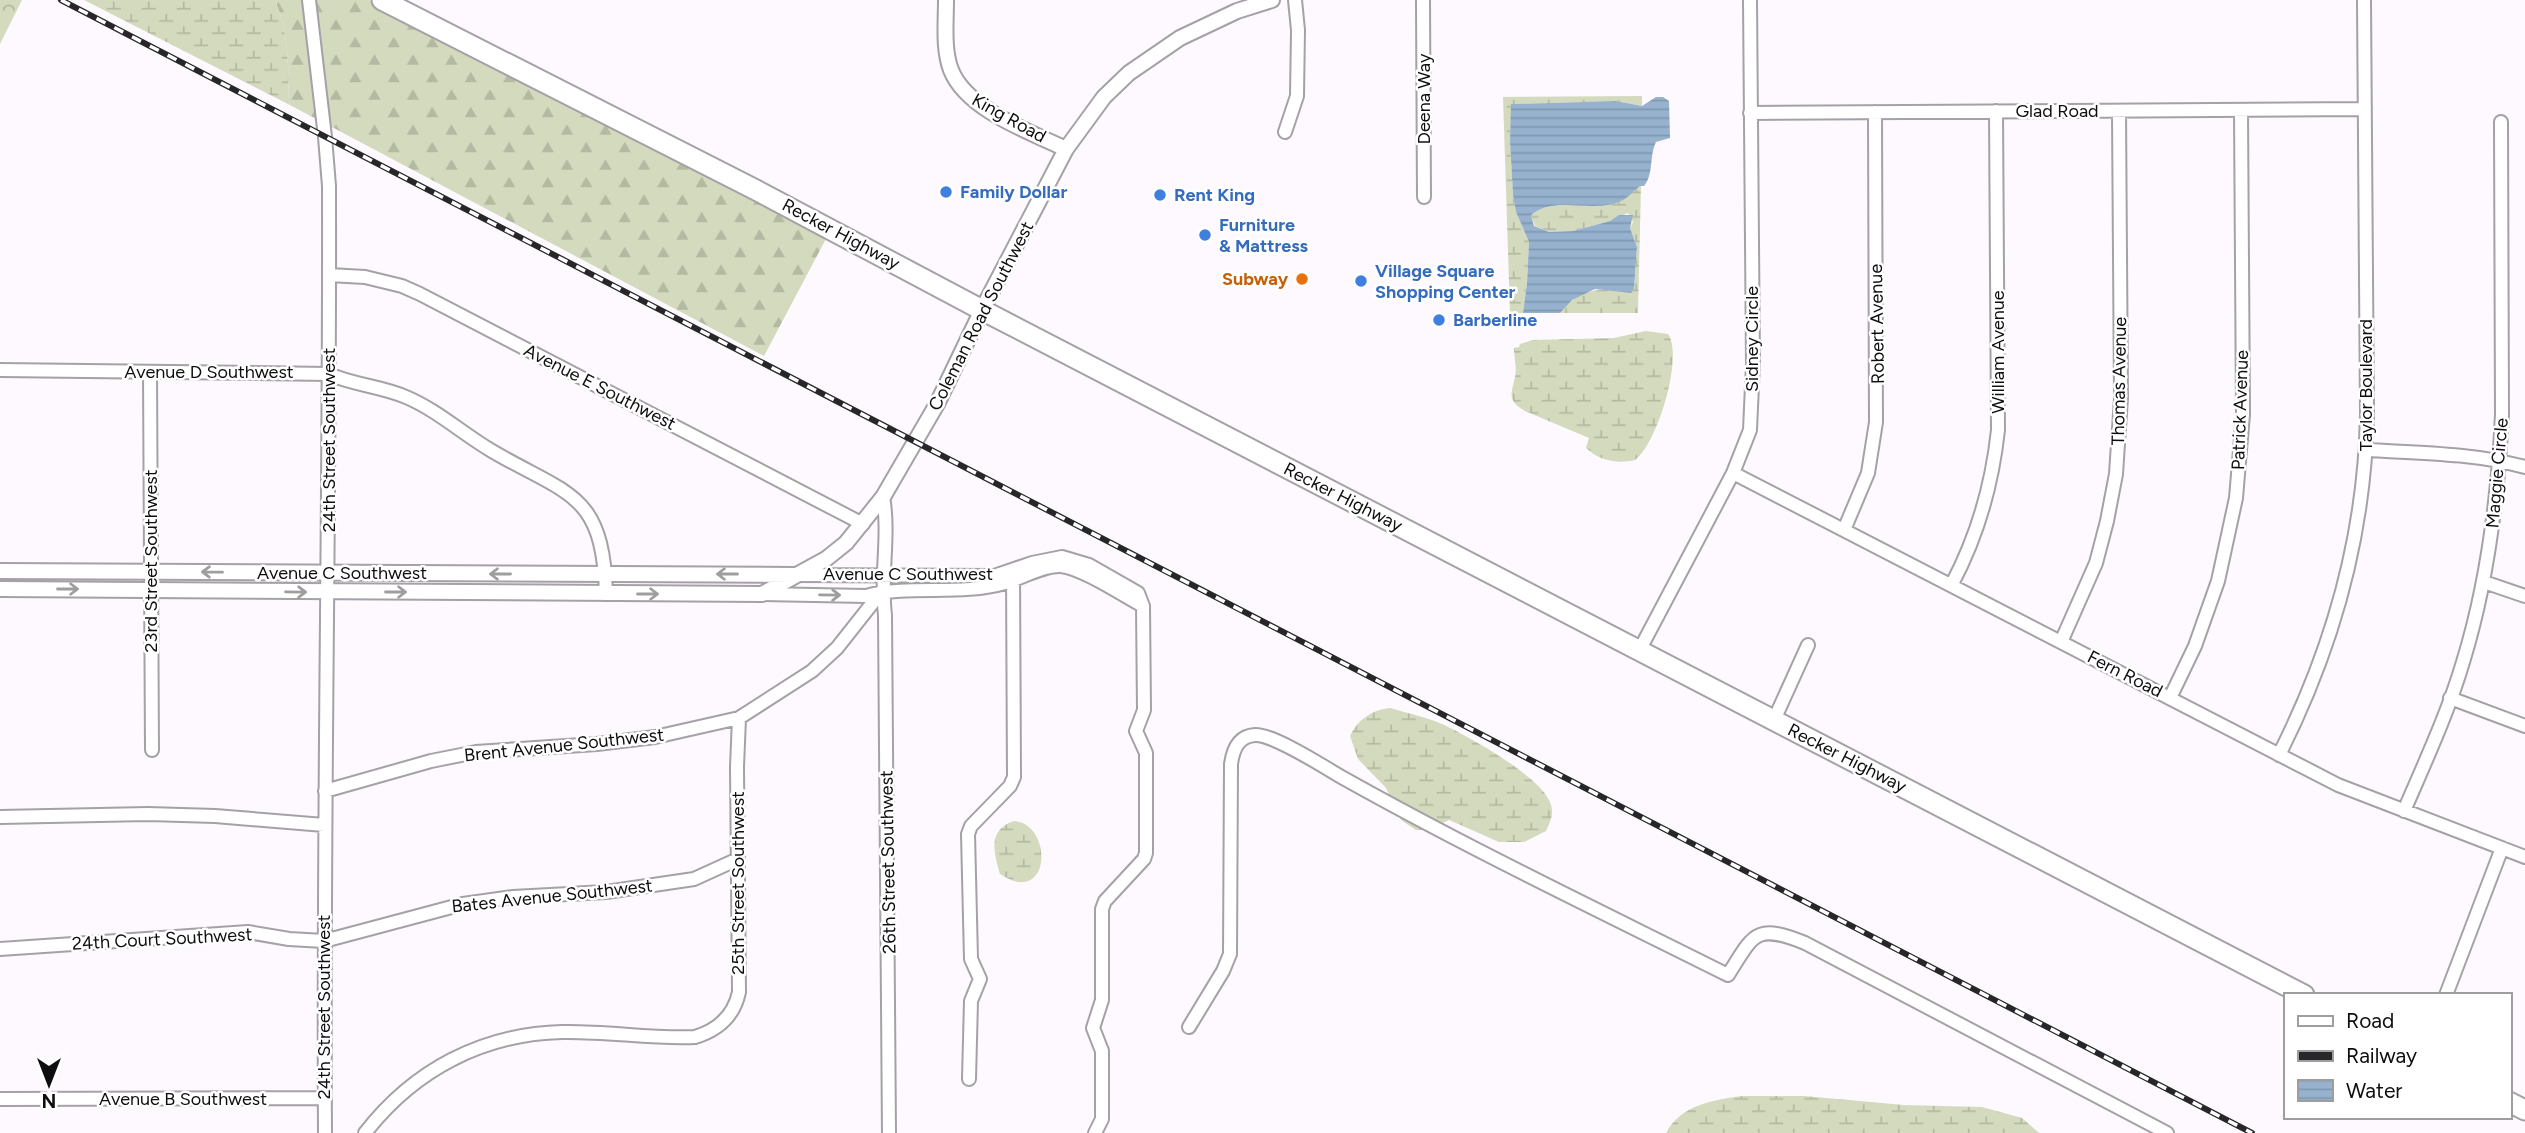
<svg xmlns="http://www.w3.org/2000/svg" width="2525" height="1133" font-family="Figtree,sans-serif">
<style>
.forest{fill:url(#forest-firs)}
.wetland{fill:url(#wetland-marsh)}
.park{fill:url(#park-crowns)}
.water{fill:url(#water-rules)}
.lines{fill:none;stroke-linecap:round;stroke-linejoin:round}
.minor-casing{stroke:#a5a1a7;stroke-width:16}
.tertiary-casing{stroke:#a5a1a7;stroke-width:18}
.primary-casing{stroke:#a5a1a7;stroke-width:23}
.minor{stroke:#fff;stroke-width:12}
.tertiary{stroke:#fff;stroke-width:14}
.primary{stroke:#fff;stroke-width:19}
.rail-casing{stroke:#272628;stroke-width:6}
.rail{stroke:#fff;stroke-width:3.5;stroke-dasharray:10;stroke-linecap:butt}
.oneway{stroke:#9f9e9f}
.shop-dot{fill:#3f7fe0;stroke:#fff;stroke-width:2.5}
.food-dot{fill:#e8710a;stroke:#fff;stroke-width:2.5}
.labels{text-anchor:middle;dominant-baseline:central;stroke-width:5;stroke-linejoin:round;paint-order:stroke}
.street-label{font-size:18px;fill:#0e0d0f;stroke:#fff}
.shop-label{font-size:18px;font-weight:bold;fill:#366cbe;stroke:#fff;text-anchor:start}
.food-label{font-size:18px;font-weight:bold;fill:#c56008;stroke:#fff;text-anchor:end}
</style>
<defs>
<pattern id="forest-firs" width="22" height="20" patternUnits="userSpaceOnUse" patternTransform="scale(1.75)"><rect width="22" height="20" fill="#d3dabd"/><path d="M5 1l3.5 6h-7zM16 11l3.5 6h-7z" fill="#b4baa1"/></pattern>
<pattern id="wetland-marsh" width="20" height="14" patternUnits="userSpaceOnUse" patternTransform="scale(1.75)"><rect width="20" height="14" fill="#d3dabd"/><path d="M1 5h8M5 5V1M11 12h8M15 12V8" fill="none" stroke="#b4baa1"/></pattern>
<pattern id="park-crowns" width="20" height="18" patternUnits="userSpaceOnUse" patternTransform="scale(1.75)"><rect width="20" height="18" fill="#d3dabd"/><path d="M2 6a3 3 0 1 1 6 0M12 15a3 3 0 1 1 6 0" fill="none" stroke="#b4baa1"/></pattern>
<pattern id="water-rules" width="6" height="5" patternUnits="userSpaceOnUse" patternTransform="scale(1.75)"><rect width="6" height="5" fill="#96b2ce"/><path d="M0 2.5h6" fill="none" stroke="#8098b0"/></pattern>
</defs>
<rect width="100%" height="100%" fill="#fdf9fe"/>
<!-- forest -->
<path class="forest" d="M275,0H303L318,120L288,104C289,68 289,34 275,0Z
M314,0H369L828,235L764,356L330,126Z"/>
<!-- wetland -->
<path class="wetland" d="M84,0H275C289,34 289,68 288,104Z
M1642,96V106L1616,101L1512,104L1510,141L1513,195L1516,212L1529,242L1527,283L1523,313H1510L1503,97Z
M1641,185L1638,313H1560C1571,296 1591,288 1611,290C1620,290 1625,293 1634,289L1637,247L1630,228L1633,222L1628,213L1610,221L1573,231L1549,232L1535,226L1531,215C1556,194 1598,215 1624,199C1629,196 1635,189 1641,185Z
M1646,331L1668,334C1684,356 1657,444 1635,460C1617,464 1600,461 1586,448L1589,438L1525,411C1507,400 1511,395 1515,377C1517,369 1514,357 1514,348L1519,347L1520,344L1533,340L1614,338Z
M1390,708C1407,713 1426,717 1442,724C1468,736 1544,778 1551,805C1554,815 1550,822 1546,831L1524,842H1499L1449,820L1427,830H1416L1401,820L1386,788L1358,759L1350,736C1358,719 1372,710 1390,708Z
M1014,821C1054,824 1051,908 1000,874C994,853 987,830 1014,821Z
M1742,1096H1804L1904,1105L1982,1107L2022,1118L2039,1133H1666C1681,1105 1713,1100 1742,1096Z"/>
<!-- park -->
<path class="park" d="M0,0H22L0,44Z"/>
<!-- water -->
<path class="water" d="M1656,97H1663L1669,101L1670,138L1656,142C1649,156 1654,174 1644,186H1640C1634,190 1629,197 1623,200C1596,215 1556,194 1531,215L1534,226L1549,232L1573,231L1610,221L1619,215H1633L1630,228L1637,247L1634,289L1631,293L1595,289L1572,300L1560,313H1523L1527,283L1529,242L1516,212L1513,195L1510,141L1511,104L1616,101L1642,106Z"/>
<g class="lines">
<!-- minor casing -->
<g class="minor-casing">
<path id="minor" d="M309,0L325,137L329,186C330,502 323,817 325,1133
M1423,0L1424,197
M1750,113L2365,109
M1285,132L1297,96L1298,30L1295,0
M329,275L365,277L402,286L420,294L863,524
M0,370L329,374C353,385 381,386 406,397C437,410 463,434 492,451C569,496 603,492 606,594
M150,372L152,750
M2367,450C2420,453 2473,453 2525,467
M1733,473L2338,785L2525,857
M883,497C890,535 880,576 885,615L889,1133
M1844,530L1868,473L1876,422L1875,112
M796,575L994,576L1032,563L1062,557L1089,565L1138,593L1143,606L1144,710L1136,731L1146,753V853L1144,859L1105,901L1102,909V1000L1093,1028L1102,1051V1119L1095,1133
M2484,582L2525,596
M1952,584C1978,535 1992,486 1998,430L1996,111
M762,594L866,596C911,584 960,596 1005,583C1022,578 1044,565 1061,566C1082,568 1124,596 1143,606
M2061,642L2096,563L2107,521L2116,474L2121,398L2119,111
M1639,651L1733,473L1750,430L1753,363L1750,0
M2170,698L2195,646L2218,581L2236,498L2243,414L2241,110
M2450,698L2525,726
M1774,720L1808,645
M2279,755C2333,648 2365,534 2367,414L2364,0
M325,791L431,761L476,752L597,744L655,737L739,718L812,671L837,648L882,591
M2404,811C2425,762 2448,713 2463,662C2488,581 2498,498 2502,414L2501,122
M0,817L148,814L215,816L324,825
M0,949L248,932L289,939L324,941L463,904L513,897L606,892L694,879L738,859
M2446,995L2502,848
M1189,1027L1223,971L1230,954L1231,764C1233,750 1238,736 1255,735C1274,734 1327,769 1345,779C1470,849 1600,911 1728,975C1754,934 1755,923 1805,943L2167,1133
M969,1079L971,1001L980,979L971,959L968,834L971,826L1010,786L1014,777L1013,570
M0,1099L325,1098
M365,1133C414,1070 482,1034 562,1032C607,1031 651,1039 695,1037C718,1030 734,1016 739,992L737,767L739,718"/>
</g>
<!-- tertiary casing -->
<g class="tertiary-casing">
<path id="tertiary" d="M946,0C946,23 943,49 951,70C966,109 1030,132 1066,149
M0,571L794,575
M0,589L762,594L826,559L846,543L883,497L937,404L982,310L1066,149L1104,97L1129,73L1180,38L1237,11L1272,0"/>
</g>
<!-- primary casing -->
<g class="primary-casing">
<path id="primary" d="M382,0L754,189L982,310L2304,995
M2509,1102L2525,1110"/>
</g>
<!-- minor -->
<use href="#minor" class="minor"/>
<!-- tertiary -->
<use href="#tertiary" class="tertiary"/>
<!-- primary -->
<use href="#primary" class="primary"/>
<!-- rail casing -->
<g class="rail-casing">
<path id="rail" d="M61,0L2252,1133"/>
</g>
<!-- rail -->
<use href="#rail" class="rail"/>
</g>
<!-- one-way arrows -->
<defs><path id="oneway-shaft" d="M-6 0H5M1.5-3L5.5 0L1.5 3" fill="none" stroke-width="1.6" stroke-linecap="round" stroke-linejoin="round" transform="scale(1.75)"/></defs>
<g class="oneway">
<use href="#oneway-shaft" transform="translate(212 572) rotate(-179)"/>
<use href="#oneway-shaft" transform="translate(500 574) rotate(-180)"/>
<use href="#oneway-shaft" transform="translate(727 574) rotate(-180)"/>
<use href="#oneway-shaft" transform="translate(68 589)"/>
<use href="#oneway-shaft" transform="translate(296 592) rotate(1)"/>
<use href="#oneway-shaft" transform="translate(396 592)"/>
<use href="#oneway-shaft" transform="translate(648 594)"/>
<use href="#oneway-shaft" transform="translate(830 595) rotate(1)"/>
</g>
<!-- markers -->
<g class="shop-dot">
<circle cx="946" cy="192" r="7"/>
<circle cx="1160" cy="195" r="7"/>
<circle cx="1205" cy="235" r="7"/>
<circle cx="1361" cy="281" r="7"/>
<circle cx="1439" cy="320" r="7"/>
</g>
<circle class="food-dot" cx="1302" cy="279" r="7"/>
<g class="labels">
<!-- street labels -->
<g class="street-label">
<text transform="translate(1424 99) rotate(-90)">Deena Way</text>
<text x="2057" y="111">Glad Road</text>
<text transform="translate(1009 118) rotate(29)">King Road</text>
<text transform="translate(841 234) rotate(28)">Recker Highway</text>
<text transform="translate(981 316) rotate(-63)">Coleman Road Southwest</text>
<text transform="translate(1877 324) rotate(-91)">Robert Avenue</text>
<text transform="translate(1752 339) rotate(-90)">Sidney Circle</text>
<text transform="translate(1998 352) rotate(-90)">William Avenue</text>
<text x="209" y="372">Avenue D Southwest</text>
<text transform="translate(2119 381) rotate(-89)">Thomas Avenue</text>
<text transform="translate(2366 385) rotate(-90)">Taylor Boulevard</text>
<text transform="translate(600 387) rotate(27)">Avenue E Southwest</text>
<text transform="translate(2240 410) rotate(-88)">Patrick Avenue</text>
<text transform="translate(329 440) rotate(-90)">24th Street Southwest</text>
<text transform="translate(2497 473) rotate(-85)">Maggie Circle</text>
<text transform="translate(1343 497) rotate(27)">Recker Highway</text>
<text transform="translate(151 561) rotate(-90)">23rd Street Southwest</text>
<text x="342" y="573">Avenue C Southwest</text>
<text x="908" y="574">Avenue C Southwest</text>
<text transform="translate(2125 674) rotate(27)">Fern Road</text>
<text transform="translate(564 745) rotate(-6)">Brent Avenue Southwest</text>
<text transform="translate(1847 758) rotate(27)">Recker Highway</text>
<text transform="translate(888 862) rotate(-91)">26th Street Southwest</text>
<text transform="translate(738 883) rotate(-90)">25th Street Southwest</text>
<text transform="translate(552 896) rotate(-6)">Bates Avenue Southwest</text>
<text transform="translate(162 939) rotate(-3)">24th Court Southwest</text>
<text transform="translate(324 1007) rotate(-90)">24th Street Southwest</text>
<text x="183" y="1099">Avenue B Southwest</text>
</g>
<!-- shop labels -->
<g class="shop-label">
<text x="960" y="192">Family Dollar</text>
<text x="1174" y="195">Rent King</text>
<text x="1219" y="225">Furniture<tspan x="1219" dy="21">&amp; Mattress</tspan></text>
<text x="1375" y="271">Village Square<tspan x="1375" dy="21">Shopping Center</tspan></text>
<text x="1453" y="320">Barberline</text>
</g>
<!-- food labels -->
<g class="food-label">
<text x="1288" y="279">Subway</text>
</g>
</g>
<!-- legend -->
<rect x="2284" y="993" width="228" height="126" fill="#ffffff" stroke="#9f9e9f" stroke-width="2"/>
<rect x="2298" y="1016" width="35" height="10" fill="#ffffff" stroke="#9f9e9f" stroke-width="2"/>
<text x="2346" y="1028" font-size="21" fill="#0e0d0f">Road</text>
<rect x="2298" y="1051" width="35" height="10" fill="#272628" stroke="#9f9e9f" stroke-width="2"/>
<text x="2346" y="1063" font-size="21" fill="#0e0d0f">Railway</text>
<rect x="2298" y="1080" width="35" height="21" fill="url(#water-rules)" stroke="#9f9e9f" stroke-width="2"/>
<text x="2346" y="1098" font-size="21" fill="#0e0d0f">Water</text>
<!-- north arrow -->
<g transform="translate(49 1084) rotate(180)" stroke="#ffffff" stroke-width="5" paint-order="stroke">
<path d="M0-5L12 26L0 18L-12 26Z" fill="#0e0d0f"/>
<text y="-10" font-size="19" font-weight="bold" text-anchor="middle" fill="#0e0d0f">N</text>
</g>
</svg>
